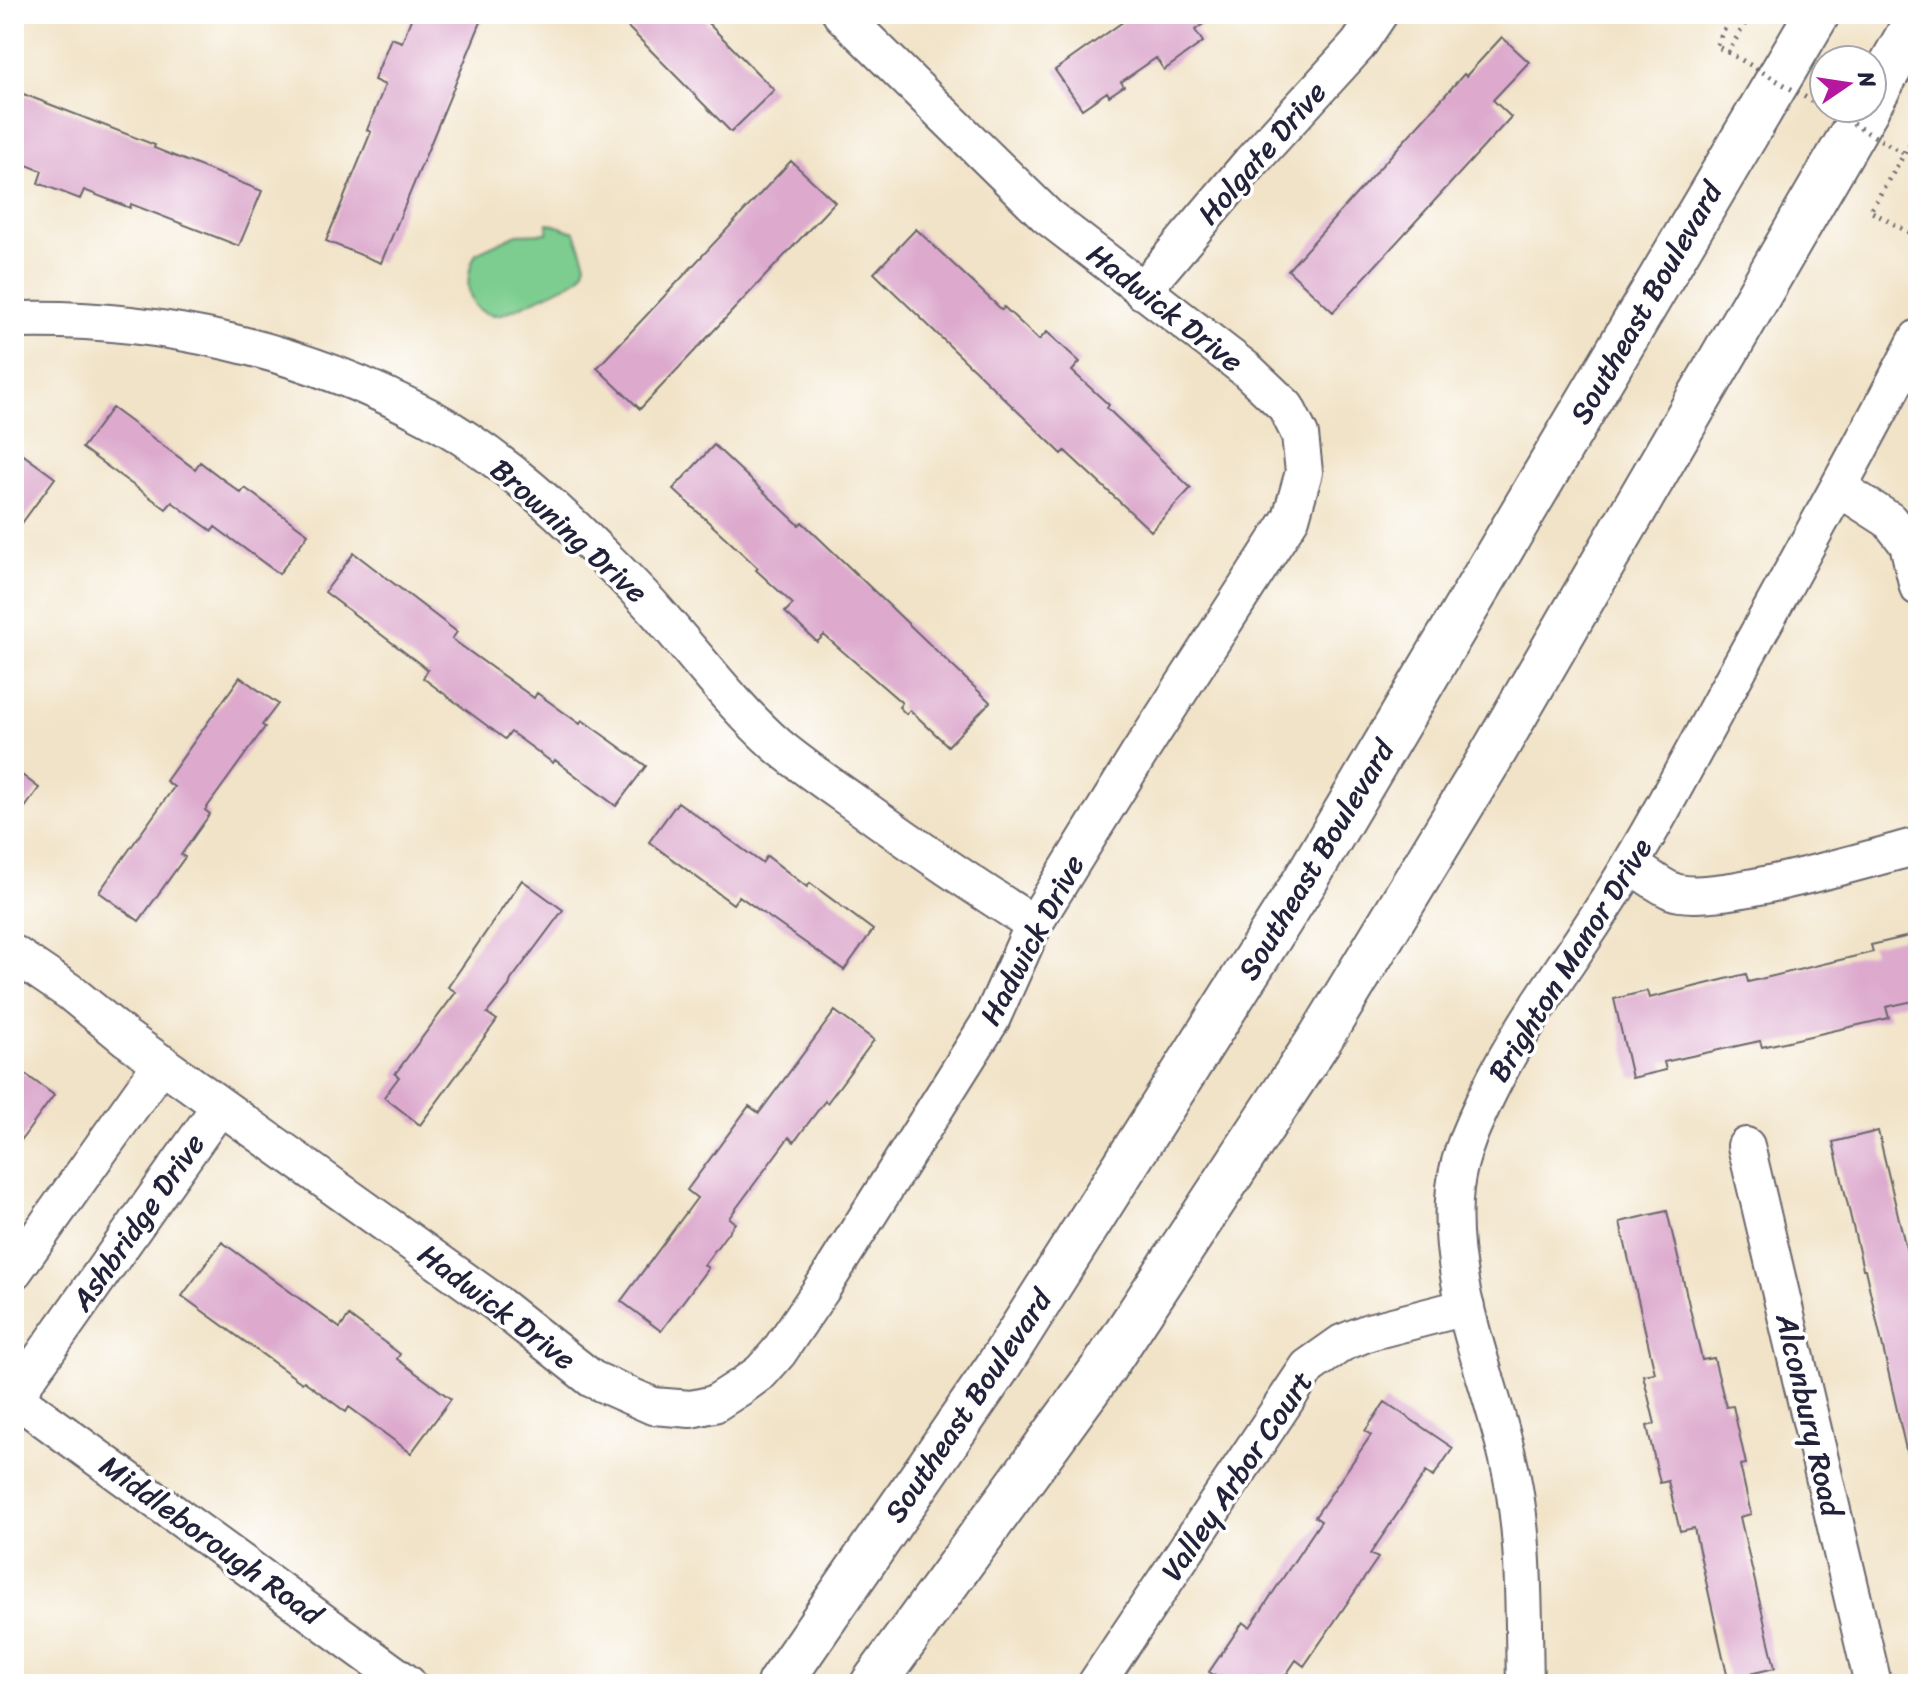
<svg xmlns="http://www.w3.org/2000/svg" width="1932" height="1698" font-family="Sriracha,sans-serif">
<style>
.green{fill:#7ccd8f;stroke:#4f7865;stroke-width:2}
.building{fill:#ddaace}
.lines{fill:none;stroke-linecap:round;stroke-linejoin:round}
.minor-casing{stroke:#6a666c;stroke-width:40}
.major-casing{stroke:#6a666c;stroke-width:48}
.path{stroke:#6a666c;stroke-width:5;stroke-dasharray:2 6;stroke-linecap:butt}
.minor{stroke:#fff;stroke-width:36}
.major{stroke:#fff;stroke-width:44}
.path-bridge{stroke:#6a666c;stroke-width:5;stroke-dasharray:2 6;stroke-linecap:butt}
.labels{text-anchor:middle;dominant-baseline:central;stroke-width:7;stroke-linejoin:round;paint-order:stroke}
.street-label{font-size:30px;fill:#22223b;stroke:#fff}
</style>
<rect width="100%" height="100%" fill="#fff"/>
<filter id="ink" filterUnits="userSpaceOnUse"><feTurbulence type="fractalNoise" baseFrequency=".0125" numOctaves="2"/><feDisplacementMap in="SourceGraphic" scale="16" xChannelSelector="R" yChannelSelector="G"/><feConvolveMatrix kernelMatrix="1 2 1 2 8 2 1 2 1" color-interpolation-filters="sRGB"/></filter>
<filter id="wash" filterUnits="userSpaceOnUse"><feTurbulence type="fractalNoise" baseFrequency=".006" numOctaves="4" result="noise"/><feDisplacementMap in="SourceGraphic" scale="32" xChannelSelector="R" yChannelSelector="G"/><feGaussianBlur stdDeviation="1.8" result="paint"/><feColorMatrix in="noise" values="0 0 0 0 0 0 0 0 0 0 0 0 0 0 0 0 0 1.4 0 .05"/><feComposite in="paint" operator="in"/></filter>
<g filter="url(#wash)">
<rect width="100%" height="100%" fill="#f1e3c7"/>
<!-- green -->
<path class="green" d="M548,223L575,232L586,263C585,269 582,275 577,279C568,285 506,314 498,315C463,315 464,275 476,253L517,234L547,233Z"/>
<g id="blocks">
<!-- building -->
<path class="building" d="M413,14H480L478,20L481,22L381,263L326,241L371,132L367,130L385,85L374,80L391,38L402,42Z
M615,14H699L774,90L731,132Z
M1134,14H1217L1195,30L1203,42L1164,70L1156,58L1121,82L1124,86L1109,96L1107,92L1082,109L1055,70Z
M1502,37L1529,62L1493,100L1511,117L1333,312L1288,270L1464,74L1466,76Z
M18,92L155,145L154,148L262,191L239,246L131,204L130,208L84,190L80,199L38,183L42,171L14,160V103Z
M791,161L835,202L640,409L597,368Z
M916,229L1002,310L1004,307L1039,340L1047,332L1080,362L1072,371L1109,405L1107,408L1191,488L1151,531L1065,451L1062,454L874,273Z
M112,408L195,469L200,462L241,493L245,488L308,534L279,574L215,527L212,531L172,502L166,509L82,448Z
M714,445L799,525L802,522L990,702L948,746L910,710L906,714L899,707L902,703L824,635L817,642L785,612L793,604L756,570L758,568L673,489Z
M14,448L55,478L14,534Z
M354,553L457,632L452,639L534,698L537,693L580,724L582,720L646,766L616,806L555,760L553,763L511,732L505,739L423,678L428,670L325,592Z
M240,677L278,704L262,725L265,727L205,810L210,814L181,855L185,857L139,921L99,892L174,787L166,781Z
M14,769L39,788L14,823Z
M678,802L762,863L767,856L807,887L810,883L873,930L844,970L739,896L733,904L649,842Z
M522,880L563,910L511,980L509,986L487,1013L497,1020L420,1125L384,1097L399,1077L395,1074L456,992L448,987Z
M1918,934V1000L1886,1007L1889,1018L1762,1047L1760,1041L1664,1062L1666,1070L1632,1078L1614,999L1647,991L1649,998L1746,974L1748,982L1873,952L1871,945Z
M835,1011L874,1040L827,1103L825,1101L794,1142L789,1137L729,1218L735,1223L704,1265L708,1268L661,1331L621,1301L697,1198L687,1190L749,1106L759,1113Z
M14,1066L54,1095L14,1150Z
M1878,1131L1908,1257L1912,1256L1918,1283L1917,1498L1865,1269H1863L1833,1142Z
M1667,1211L1702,1360L1714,1358L1726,1407L1733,1406L1746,1464L1740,1465L1751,1514L1740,1517L1775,1668L1728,1679L1694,1528L1680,1531L1668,1481L1660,1483L1647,1426L1655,1424L1643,1375L1655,1373L1620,1222Z
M222,1242L340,1328L349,1316L400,1354L397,1359L451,1399L411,1453L349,1407L346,1412L304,1381L302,1383L182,1296Z
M1385,1402L1453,1448L1433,1477L1426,1472L1370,1554L1378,1558L1304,1666L1296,1660L1280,1684H1208L1214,1675L1209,1672L1243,1622L1250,1627L1321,1521L1315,1517L1371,1435L1365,1431Z"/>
</g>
</g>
<g filter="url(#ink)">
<use href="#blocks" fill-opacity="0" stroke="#6a666c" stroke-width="2"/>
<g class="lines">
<!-- minor casing -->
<g class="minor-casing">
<path id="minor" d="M1142,291L1251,162L1358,45L1379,14
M14,320C158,316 301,349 429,417C488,449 545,498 593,546C615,568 637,589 657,612C697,657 732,705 777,745C803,767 833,787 861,807C918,848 975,887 1034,924
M1839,488L1889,520L1908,544L1918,587
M1630,865C1644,873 1658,885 1672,891C1712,907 1870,858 1918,846
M14,954L70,992L126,1038L496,1303L592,1379L653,1406L691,1409L714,1404L742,1386L761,1372L778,1353L821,1290L991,1020L1034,924L1139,754L1291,518L1304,472L1300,435L1286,407L1247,370L1047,216L841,14
M1746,1146L1873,1684
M14,1271L162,1063
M14,1397L408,1684
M14,1397L220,1106
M1096,1684L1308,1367L1342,1343L1369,1332L1466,1307
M1525,1684C1523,1608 1526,1529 1507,1455C1486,1368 1445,1279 1455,1188C1459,1153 1474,1122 1489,1091C1528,1011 1585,942 1630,865C1668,801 1702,735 1738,670C1799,560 1860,450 1918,338"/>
</g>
<!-- major casing -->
<g class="major-casing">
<path id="major" d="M1872,99L1918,18
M779,1684L997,1368L1305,881L1817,14
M873,1684L1104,1367L1321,1037L1489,760L1867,108"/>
</g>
<!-- path -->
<path class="path" d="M1732,14L1716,46L1728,52L1751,14
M1918,131L1870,211L1918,237"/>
<!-- minor -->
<use href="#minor" class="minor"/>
<!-- major -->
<use href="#major" class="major"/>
<!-- path-bridge -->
<path class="path-bridge" d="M1728,52L1824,108
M1825,108L1905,154"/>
</g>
</g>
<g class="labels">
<!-- street labels -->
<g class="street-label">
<text transform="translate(1262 153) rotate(-49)">Holgate Drive</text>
<text transform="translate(1646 303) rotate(-60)">Southeast Boulevard</text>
<text transform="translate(1165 308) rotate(38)">Hadwick Drive</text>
<text transform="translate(569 531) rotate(42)">Browning Drive</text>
<text transform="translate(1316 860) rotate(-59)">Southeast Boulevard</text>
<text transform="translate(1032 940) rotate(-62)">Hadwick Drive</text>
<text transform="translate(1570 960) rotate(-58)">Brighton Manor Drive</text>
<text transform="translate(138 1222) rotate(-55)">Ashbridge Drive</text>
<text transform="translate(497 1307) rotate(37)">Hadwick Drive</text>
<text transform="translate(968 1406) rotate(-56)">Southeast Boulevard</text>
<text transform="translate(1809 1415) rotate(77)">Alconbury Road</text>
<text transform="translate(1237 1476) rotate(-56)">Valley Arbor Court</text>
<text transform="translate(211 1540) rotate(36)">Middleborough Road</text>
</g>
</g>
<!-- margin -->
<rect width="1932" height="1698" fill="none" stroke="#fff" stroke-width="48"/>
<!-- north arrow -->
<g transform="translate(1848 84) rotate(77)"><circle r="38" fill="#ffffff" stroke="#a7a7b1" stroke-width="2"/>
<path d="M0-6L14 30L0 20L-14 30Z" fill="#b5179e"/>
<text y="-12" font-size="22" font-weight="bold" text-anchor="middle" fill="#22223b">N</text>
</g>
</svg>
